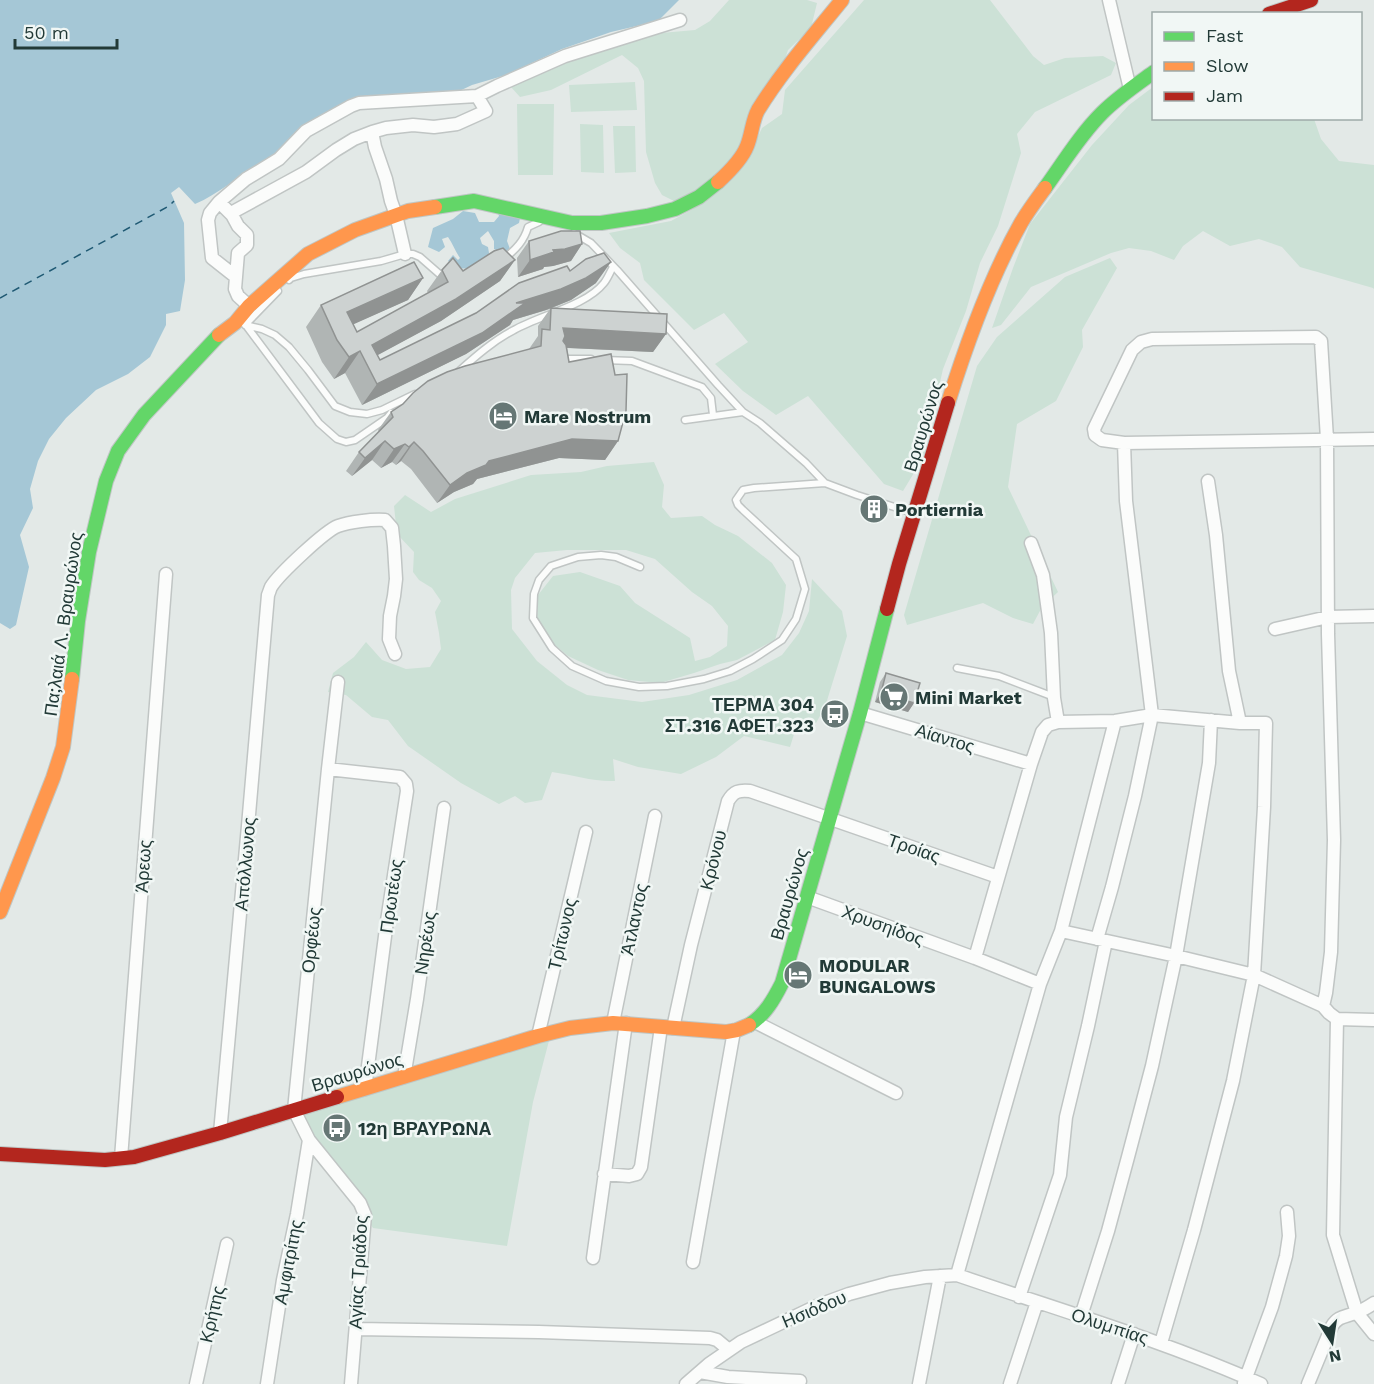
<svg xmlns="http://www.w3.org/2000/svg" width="1374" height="1384" font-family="'Work Sans',sans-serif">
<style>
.green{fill:#cce1d6}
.water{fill:#a5c7d6}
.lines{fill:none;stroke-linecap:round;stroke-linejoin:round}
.ferry{stroke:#1f5973;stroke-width:1.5;stroke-dasharray:8 6;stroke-linecap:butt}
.lane-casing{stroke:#c0c5c4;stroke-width:9}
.street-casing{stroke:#c0c5c4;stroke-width:15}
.fast-casing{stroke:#bfc6c4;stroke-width:16}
.slow-casing{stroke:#bfc6c4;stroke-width:16}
.jam-casing{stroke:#bfc6c4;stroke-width:16}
.lane{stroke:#fbfcfb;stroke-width:6}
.street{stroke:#fbfcfb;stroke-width:12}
.fast{stroke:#63d668;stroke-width:14}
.slow{stroke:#ff974d;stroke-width:14}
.jam{stroke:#b3261e;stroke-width:14}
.wall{fill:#b0b5b4}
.shaded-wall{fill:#909392}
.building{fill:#cdd2d1;stroke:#909392;stroke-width:1.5}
.labels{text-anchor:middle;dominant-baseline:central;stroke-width:5;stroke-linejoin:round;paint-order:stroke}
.poi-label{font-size:18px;font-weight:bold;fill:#223a37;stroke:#f1f7f5;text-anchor:start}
.street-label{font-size:18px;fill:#223a37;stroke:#f1f7f5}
</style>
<rect width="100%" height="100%" fill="#e3e9e7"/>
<!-- green -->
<path class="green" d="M729,0H807L817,3L811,28L788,50L784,62L741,148L720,177L676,202L662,195L655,183L646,152L644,81L638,68L622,55L551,90L520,97L511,87L523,72L650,34L695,30L710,21Z
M864,0H990L1033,56L1044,65L1065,58L1103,56L1116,63L1111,75L1035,112L1017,134L1021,153L998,226L980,263L966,311L943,369L923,458L903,491L884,484L808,396L776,415L743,391L715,364L748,342L724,313L694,330L644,280L640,263L620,248L609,233L671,221L693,209L754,145L762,128L782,114L785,90Z
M635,82L637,110L571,112L569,85Z
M1153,87L1154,118L1314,119L1321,139L1339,161L1374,165V289L1373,288L1300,267L1282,247L1259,239L1230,246L1203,231L1183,246L1174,260L1151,251L1129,248L1111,253L1031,287L1001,325L992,328L1013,268L1030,224L1092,145L1129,105Z
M517,104H554L553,175H518Z
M580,124L603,125L604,173L581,172Z
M613,126H635L636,172L615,173Z
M1110,258L1117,268L1082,330L1083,347L1056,401L1017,424L1008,487L1058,592L1042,607L1033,624L1013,618L983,603L907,625L904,615L977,366L997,337L1065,277Z
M654,462L664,485L662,507L671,518L702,516L715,525L738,536L772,563L786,585L783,612L775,640L737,660L720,664L694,673L660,683L628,680L598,670L568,656L548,639L537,619L538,595L553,576L580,572L620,586L635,603L690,638L695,661L710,657L727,646L728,626L712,606L692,592L655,559L626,550H567L535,553L515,578L511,590L512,629L537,661L567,685L587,695L642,702L689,695L737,680L782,655L799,633L809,611L812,579L842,611L847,636L825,707L816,723L795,731L790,747L744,736L716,757L681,774L638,767L613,759L615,781C594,782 573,775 552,772L542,800L525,803L515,796L499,804L461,783L408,746L388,720L372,717L346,695L328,692L333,673L354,657L366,642L382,660L406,669L430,667L441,649L439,633L435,612L441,601L432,588L419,580L413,572L414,552L397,534L394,506L405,495L431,512L455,499L531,475L581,472L607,466Z
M551,1033L533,1102L507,1246L373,1228L294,1110Z"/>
<!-- water -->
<path class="water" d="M0,0H679L658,21L611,32L562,49L506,75L472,85L451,95L354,101L296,132C287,161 252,171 228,185C217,192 207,199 195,204L179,187L171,193L184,223L185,280L180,311L166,314V325L150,357L128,374L96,390L66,418L49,439L38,461L30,489L33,508L20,535L29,567L16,625L10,629L0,623Z
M497,210L520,218L519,223L510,228L507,241L510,249L503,253L494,249V241L488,231L480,238L482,244L488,247L489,253L488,259C472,268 463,274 448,261L453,255L458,260L460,258C455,251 453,244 448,237L442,239L445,247L439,252L428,247L433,228L453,219L463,211L475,213L479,222H494L499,216Z"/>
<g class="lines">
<!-- ferry -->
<path class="ferry" d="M0,298L169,206L174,201"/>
<!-- lane casing -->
<g class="lane-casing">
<path id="lane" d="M574,233L591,243L617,270L718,385L743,412L760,423L806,463L825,483L857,495L913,513
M505,258C516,249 524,241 528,227L539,222
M289,280L291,278L304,274L381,261L405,254H413L420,257L444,278
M278,291L245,325L262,329L275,335L289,347L308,370L335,406L350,412L367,414L382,410L415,394
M245,324L319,423L337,439L346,442L355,440L387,418L391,413
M562,359H591
M604,360L632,361L702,387L711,398L713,415
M458,372C476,356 493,341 514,330C540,315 586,306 604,283C608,278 610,272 613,267
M685,420L743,412
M640,567L616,557L601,555L578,557L551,566L539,580L534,594L533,618L552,648L572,666L606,681L639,687L667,686L704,679L730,671L753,659L782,640L796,619L805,589L796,559L743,510L738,505L736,500L743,490L754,488L825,483
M957,668L999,676L1054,697"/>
</g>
<!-- street casing -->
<g class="street-casing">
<path id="street" d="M1109,0L1130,89
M372,132L386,128L413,125L434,127L457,124L486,111L477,96L497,86L565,56L680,20
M219,202L210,213L208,220L212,258L236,277
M232,215L219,202L246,179L279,159L306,131L351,106L359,103L477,96
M249,306L238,296L235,289L238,253L247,245V235L238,226L231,213L306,172L336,150L354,139L372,132L375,147L386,179L391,201L396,215L405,254
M1124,443L1102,440L1095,435L1094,429L1132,350L1141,342L1152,339L1316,337L1321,341L1327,439L1328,634L1334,840L1331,952L1326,993L1323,1006
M1208,481L1216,535L1229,671L1240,723
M1031,543L1043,575L1051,633L1054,698L1058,722
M1275,629L1328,617L1374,616
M338,682L328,769L294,1110L309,1140L360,1203L365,1215L351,1384
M860,713L1031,764
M1115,721L1061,931L1176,956L1254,975L1233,1081L1194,1230L1161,1343
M328,769L400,777L406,784L407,791L387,921L365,1089
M807,897L975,958L1040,984L1061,931
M1097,939L1112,887L1135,796L1152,715L1126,501L1124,443L1374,439
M975,958L1031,764L1042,732L1048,725L1058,722L1115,721L1152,715L1240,723H1266L1264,807L1254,975L1323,1006L1329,1013L1337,1019L1333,1235L1357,1313L1374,1334
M1337,1019L1374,1020
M755,1022L896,1093
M613,1023L655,816
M673,1028L691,945L728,801C734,791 739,790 750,791L998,877
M538,1036L586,832
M404,1077L417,999L444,808
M220,1133L248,826L268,595C269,593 270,589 271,587C279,574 325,531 338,526C349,522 372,519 385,520L392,528L394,546L396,579L394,596L390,616L389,639L395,654
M121,1158L166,574
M604,1174L629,1176L637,1174L641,1167L661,1027
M593,1258L626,1023
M693,1262L734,1031
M957,1275L1040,984
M1019,1297L1060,1175L1066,1117L1088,1026L1106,941
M1081,1316L1108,1231L1128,1157L1152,1066L1176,956L1209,763L1211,720
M356,1329L539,1332L710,1338L717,1340L729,1350
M700,1372L728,1377L800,1381
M1244,1383L1272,1307L1286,1256L1289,1236L1287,1212
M196,1384L227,1244
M267,1384L283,1280L297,1214L309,1140
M686,1384L709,1364L741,1342L819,1305L849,1294L890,1283L925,1277L957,1275C1059,1310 1162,1340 1261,1384
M919,1384L940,1276
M1010,1384L1037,1302
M1118,1384L1134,1334
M1308,1384L1332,1326C1338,1316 1345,1317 1355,1313C1361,1311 1368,1307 1374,1303"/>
</g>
<!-- fast casing -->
<g class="fast-casing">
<path id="fast" d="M1045,188C1063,163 1080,135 1102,113C1118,97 1136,85 1154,72
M435,207L474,201L572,223H601L647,216L675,209L699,197L718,182
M72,679L78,621L89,552L106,481L118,451L144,415L219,335
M749,1025C765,1015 774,999 782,983L860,713L887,609"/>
</g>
<!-- slow casing -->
<g class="slow-casing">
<path id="slow" d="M718,182C729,172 742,159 747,146C752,134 752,121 758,110C782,71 813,36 842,0
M219,335L235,323L249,306L308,254L355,230L408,211L435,207
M948,403C967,342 990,278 1021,223C1028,211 1037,199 1045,188
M0,912L53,778L63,747L72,679
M337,1097L538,1036L570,1028L613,1023L726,1032L737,1030L749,1025"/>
</g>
<!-- jam casing -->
<g class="jam-casing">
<path id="jam" d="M1269,14L1311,0
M887,609L899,564L948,403
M0,1154L105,1160L134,1157L220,1133L337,1097"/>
</g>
<!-- lane -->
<use href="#lane" class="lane"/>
<!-- street -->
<use href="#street" class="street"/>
<!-- fast -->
<use href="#fast" class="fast"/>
<!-- slow -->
<use href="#slow" class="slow"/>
<!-- jam -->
<use href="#jam" class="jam"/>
</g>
<!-- wall -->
<path class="wall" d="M529,241L582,244L571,261L553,266L544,267L543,269L518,277L517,258Z
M515,260L500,281L441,321L377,355L380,360L570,271L596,283L571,300L552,308L666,334L653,352L567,348L569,362L618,441L605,460L559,458L477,479L473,484L454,492L437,503L411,469L401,461L396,465L392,462L381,468L372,460L352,476L346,471L359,452L379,432L378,430L391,412L529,349L538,336V326L550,309L513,320L510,325L466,354L362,405L345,373L334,379L322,362L306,327L321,305L423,278L408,300L353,324L357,332L428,293L427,291L442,270L463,271Z
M886,673L914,703L908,712L875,702L880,682Z"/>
<!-- shaded-wall -->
<path class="shaded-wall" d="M582,244L571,261L553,266L544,267L543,269L518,277L530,260L553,250Z
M515,260L500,281L441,321L365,362L372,345Z
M611,262L596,283L571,300L546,310L513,320L510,325L466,354L362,405L377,384L516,303Z
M423,278L408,300L334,333L347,312Z
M563,328L666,334L653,352L550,347Z
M360,351L345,373L334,379L349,357Z
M572,439L618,441L605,460L559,458L477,479L473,484L454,492L437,503L450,485L467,473L489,461Z
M385,441L372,460L352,476L365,458Z
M414,442L401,461L396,465L409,447Z
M405,444L392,462L381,468L394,449Z
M881,693L914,703L908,712L875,702Z"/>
<!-- building -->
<path class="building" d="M561,231H580L582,244L565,249L553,250L554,252L530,260L529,241Z
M503,248L515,260L456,299L372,345L380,360L476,313L519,283L567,266L570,271L586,259L604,253L611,262L586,278L561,289L516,303H525L482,333L377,384L360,351L349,357L337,340L321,305L414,262L423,278L347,312L357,332L448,282L442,270L453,258L463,271L494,251Z
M551,308L667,314L666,334L563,328L565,336L563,341L566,345L569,362L611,354L615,375L627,374L626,411L618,441L572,439L489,461L486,465L467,473L450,485L423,451L414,442L409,447L405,444L394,449L385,441L365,458L359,452L393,417L391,412L403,404L413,393L428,381L447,372L465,366L541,346L542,329L550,330Z
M886,673L920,683L914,703L881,693Z"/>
<!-- icons -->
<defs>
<g id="hotel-disc" transform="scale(1.5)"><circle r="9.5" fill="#667775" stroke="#f1f7f5"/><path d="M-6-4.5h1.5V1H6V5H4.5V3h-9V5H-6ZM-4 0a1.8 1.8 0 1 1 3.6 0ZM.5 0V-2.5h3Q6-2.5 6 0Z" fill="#fff"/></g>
<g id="building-disc" transform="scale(1.5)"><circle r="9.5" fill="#667775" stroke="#f1f7f5"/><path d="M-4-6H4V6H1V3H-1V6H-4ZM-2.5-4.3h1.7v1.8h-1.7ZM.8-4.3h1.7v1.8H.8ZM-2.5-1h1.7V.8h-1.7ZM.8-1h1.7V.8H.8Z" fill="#fff"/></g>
<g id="supermarket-disc" transform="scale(1.5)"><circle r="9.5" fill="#667775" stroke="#f1f7f5"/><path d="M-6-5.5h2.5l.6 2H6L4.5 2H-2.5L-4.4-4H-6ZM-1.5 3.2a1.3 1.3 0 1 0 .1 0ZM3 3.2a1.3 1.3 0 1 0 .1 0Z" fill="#fff"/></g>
<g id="bus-disc" transform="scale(1.5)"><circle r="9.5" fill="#667775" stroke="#f1f7f5"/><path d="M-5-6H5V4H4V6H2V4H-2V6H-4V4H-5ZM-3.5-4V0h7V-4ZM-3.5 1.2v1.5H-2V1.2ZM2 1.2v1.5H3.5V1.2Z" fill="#fff"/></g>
</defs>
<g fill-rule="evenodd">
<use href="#hotel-disc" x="503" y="416"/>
<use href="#building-disc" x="874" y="509"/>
<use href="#supermarket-disc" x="894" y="697"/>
<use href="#bus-disc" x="835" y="714"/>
<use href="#hotel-disc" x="798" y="975"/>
<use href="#bus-disc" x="337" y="1128"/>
</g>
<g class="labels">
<!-- poi labels -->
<g class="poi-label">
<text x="524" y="416">Mare Nostrum</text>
<text x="895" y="509">Portiernia</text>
<text x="915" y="697">Mini Market</text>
<text x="814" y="704" text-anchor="end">ΤΕΡΜΑ 304<tspan x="814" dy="21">ΣΤ.316 ΑΦΕΤ.323</tspan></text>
<text x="819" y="965">MODULAR<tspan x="819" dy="21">BUNGALOWS</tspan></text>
<text x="358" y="1128">12η ΒΡΑΥΡΩΝΑ</text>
</g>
<!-- street labels -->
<g class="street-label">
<text transform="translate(923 426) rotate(-73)">Βραυρώνος</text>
<text transform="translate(63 624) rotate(-82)">Πα;λαιά Λ. Βραυρώνος</text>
<text transform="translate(945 738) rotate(17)">Αίαντος</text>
<text transform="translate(914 848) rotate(19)">Τροίας</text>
<text transform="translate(713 860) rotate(-76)">Κρόνου</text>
<text transform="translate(245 864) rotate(-85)">Απόλλωνος</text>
<text transform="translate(143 866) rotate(-86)">Άρεως</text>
<text transform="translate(789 894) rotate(-74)">Βραυρώνος</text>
<text transform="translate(391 896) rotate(-82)">Πρωτέως</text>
<text transform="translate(634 919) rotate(-78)">Άτλαντος</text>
<text transform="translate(883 925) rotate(20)">Χρυσηίδος</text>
<text transform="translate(562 934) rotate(-77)">Τρίτωνος</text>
<text transform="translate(311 940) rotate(-84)">Ορφέως</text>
<text transform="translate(425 943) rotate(-82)">Νηρέως</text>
<text transform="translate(357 1072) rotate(-17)">Βραυρώνος</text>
<text transform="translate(288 1262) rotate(-79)">Αμφιτρίτης</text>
<text transform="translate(358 1272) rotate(-87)">Αγίας Τριάδος</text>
<text transform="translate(814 1309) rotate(-23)">Ησιόδου</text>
<text transform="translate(212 1314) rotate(-77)">Κρήτης</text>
<text transform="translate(1110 1326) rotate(18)">Ολυμπίας</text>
</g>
</g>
<!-- legend -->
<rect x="1152" y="12" width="210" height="108" fill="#f1f7f5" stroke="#9eaba9" stroke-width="1.5"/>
<rect x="1164" y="32" width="30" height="9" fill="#63d668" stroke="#9eaba9" stroke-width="1.5"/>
<text x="1206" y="42" font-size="18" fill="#223a37">Fast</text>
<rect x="1164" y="62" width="30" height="9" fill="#ff974d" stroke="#9eaba9" stroke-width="1.5"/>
<text x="1206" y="72" font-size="18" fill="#223a37">Slow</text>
<rect x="1164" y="92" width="30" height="9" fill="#b3261e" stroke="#9eaba9" stroke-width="1.5"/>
<text x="1206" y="102" font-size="18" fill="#223a37">Jam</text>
<!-- north arrow -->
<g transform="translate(1332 1342) rotate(168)" stroke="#f1f7f5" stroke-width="4.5" paint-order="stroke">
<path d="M0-4.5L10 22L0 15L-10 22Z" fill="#223a37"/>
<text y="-9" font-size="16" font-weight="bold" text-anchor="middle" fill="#223a37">N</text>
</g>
<!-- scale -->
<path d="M15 39v9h102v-9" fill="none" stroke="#223a37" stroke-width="3"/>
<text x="24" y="39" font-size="18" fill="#223a37" stroke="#f1f7f5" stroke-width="4.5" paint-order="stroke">50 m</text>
</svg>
